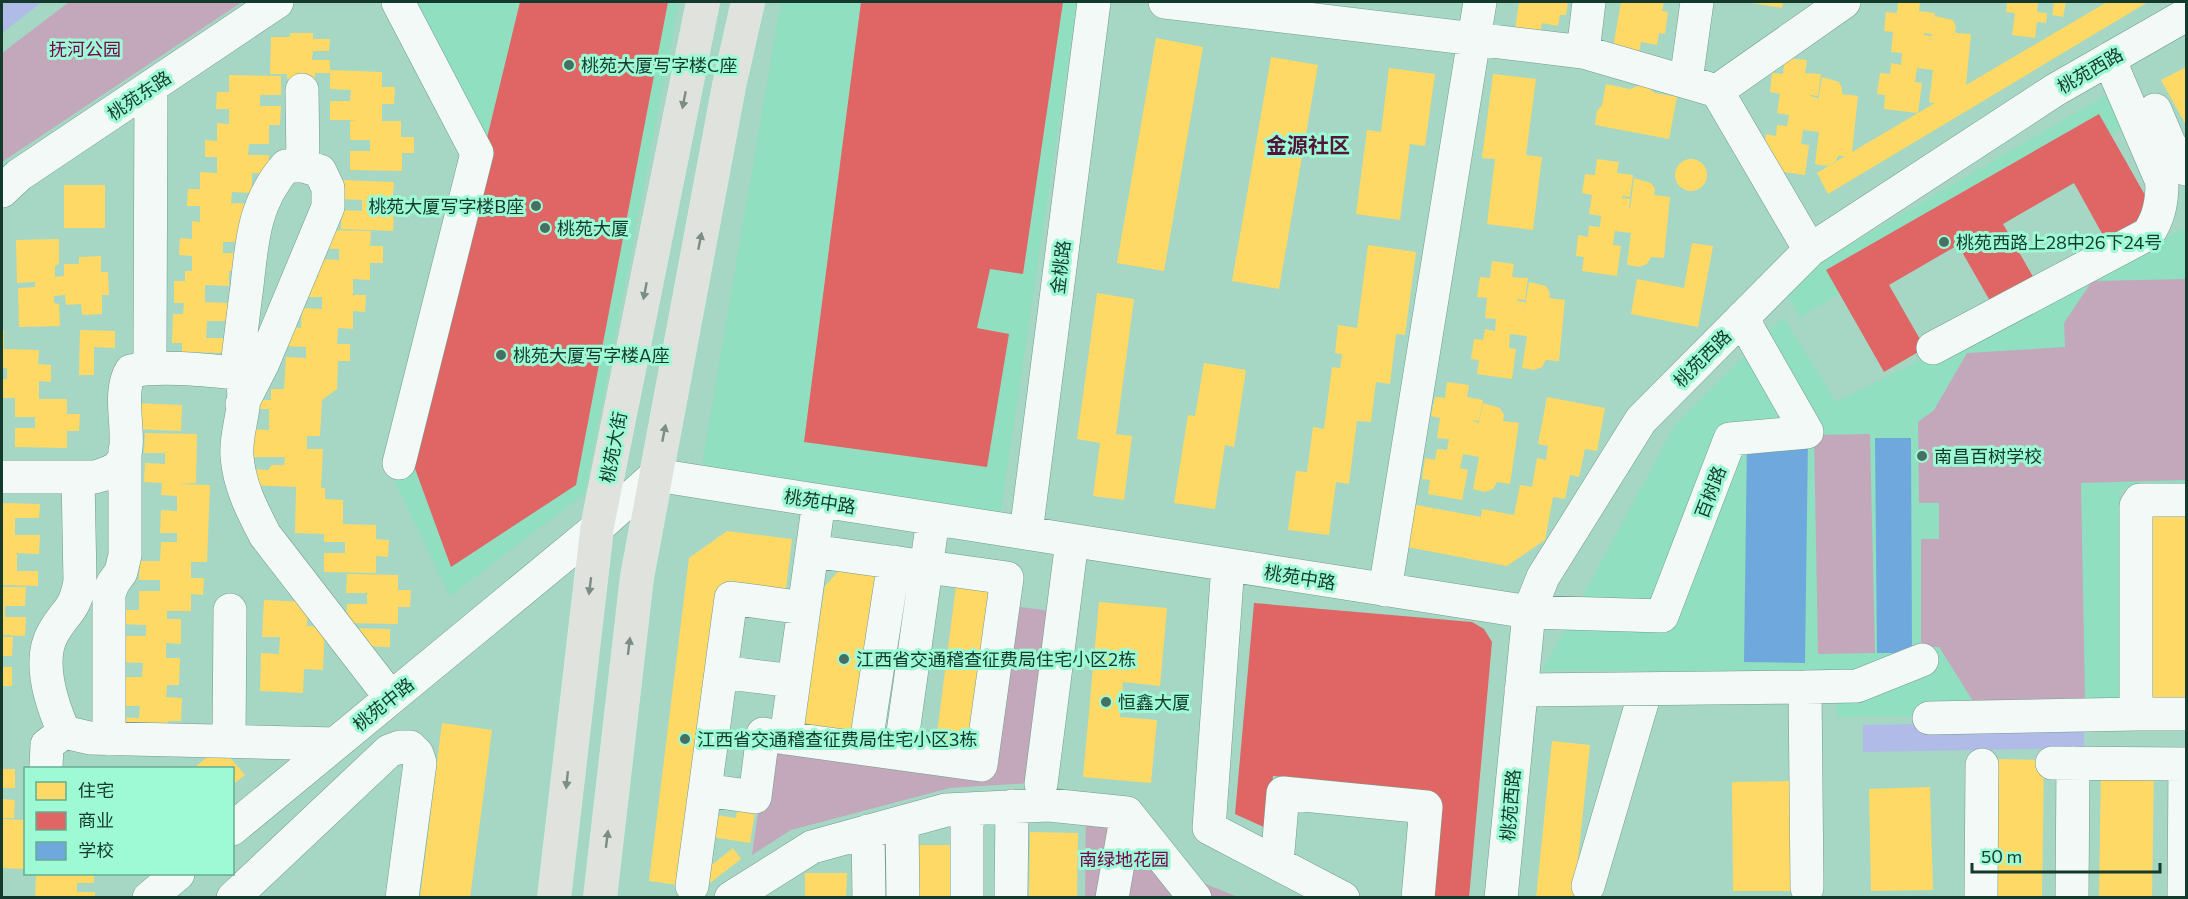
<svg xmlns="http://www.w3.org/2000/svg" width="2188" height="899" font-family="Commissioner,'Noto Sans SC',sans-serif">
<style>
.built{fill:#90dfc1}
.green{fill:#c3a8bb}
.water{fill:#b0bbe8}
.homes{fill:#ffd966;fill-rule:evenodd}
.shops{fill:#e06666}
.schools{fill:#6fa8dc}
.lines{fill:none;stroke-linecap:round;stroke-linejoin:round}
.minor-casing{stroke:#729b8c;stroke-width:34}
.major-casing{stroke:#d6ede4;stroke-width:34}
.minor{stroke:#f2f9f6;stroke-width:33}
.major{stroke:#e0e2dd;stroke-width:33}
.oneway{fill:#7a8e85}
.poi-dot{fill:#467162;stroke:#9efad5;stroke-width:2}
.labels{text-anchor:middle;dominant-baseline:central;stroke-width:6;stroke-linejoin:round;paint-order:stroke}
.park-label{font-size:18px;fill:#750150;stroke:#9efad5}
.poi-label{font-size:18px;fill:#133a2d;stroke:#9efad5;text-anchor:start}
.street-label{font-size:18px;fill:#133a2d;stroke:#9efad5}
.quarter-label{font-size:21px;font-weight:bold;fill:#53163b;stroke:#9efad5}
</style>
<rect width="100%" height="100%" fill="#a5d7c4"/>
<!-- built -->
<path class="built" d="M392,2H679L585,493L450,596L388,467L469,143Z
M781,2H1077L1000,515L701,470Z
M2106,95L2125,127L1800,317L1782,285Z
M2186,228V487L2120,489L2124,713L1837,717L1836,673L1543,670L1675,425L1783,317L1836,402Z"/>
<!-- green -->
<path class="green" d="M69,2H242L2,162V53Z
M2186,279V480L2081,483L2085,698L1973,701L1939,647H1921V539H1939V503H1919L1918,422L1934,410L1967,353L2065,347L2064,323L2092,281Z
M1870,434L1875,653L1818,654L1814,435Z
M1013,606L1053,611L1030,783L950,788L791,830L752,855L768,743L990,773Z
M1086,805L1203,883L1238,897L1085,898Z"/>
<!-- water -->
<path class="water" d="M2,2H42L2,33Z
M2084,721V748L1863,752V725Z"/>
<!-- homes -->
<path class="homes" d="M1519,2H1568L1566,15H1560L1558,26L1542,23L1540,34L1515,30Z
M1621,2H1664L1662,11L1668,12L1665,34L1659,33L1657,45L1641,42L1639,53L1613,48Z
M1746,2H1783L1782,8Z
M1898,2H1920L1919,11L1935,13L1932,34L1924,33V35L1931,36L1930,45L1935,16L1953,20L1956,27L1955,33L1971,34L1966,85L2107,2H2148L1828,194L1817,173L1845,156H1838L1835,163L1826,166L1815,164L1819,132L1803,130L1801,144L1809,145L1805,175L1770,170L1763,155L1766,134L1776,136L1777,125L1787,126L1789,115L1777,113L1780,94L1770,92L1772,73L1783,74L1785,58L1807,60L1805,73L1821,74L1818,96L1810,95V96L1818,98L1817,107L1822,77L1839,82L1842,88V94L1858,96L1852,152L1918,113L1884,109L1885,95L1877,94L1880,73L1890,74L1891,63L1901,65L1902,53L1891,52L1893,32L1884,31L1886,12L1897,13ZM1917,68L1933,70L1929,102L1935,103L1918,113L1922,83L1915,82Z
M2007,2H2038L2037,12L2047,13L2046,23L2037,22L2035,38L2012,35L2015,13L2006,12Z
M2054,2H2066L2063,17L2052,15Z
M290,33H313V39H330L329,51H313L312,60H330V70L382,72V87H395L394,104H382V121H401V137H414V153H402V171L350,170V151H370V140H350V121L356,120H330V101H350L351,90L330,89V73H315V79H287V74H270L271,37H290Z
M1156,38L1203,47L1164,271L1117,263Z
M1271,57L1318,65L1279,289L1232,281Z
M2186,67V125L2161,80Z
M1389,68L1435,74L1425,146L1410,144L1400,220L1356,214L1367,130L1381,132Z
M1493,74L1536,79L1526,155L1542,157L1533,230L1487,224L1495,159L1482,158Z
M229,75L281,76V95H260V106H281L280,125H269V144H249L248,155H269V174L252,173V193L232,192L231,203L252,204L244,242H223V253H244L243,272L229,271V286L205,285V302L229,303L228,321H207L206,338H228L227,353L182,352V343H172L173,314H183L184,303H174V281H185V271H192V256L179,255L180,238L192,239V221L200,222V206H187L188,189H200V172L217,173V157H205V140L217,141V123L229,124V109H216L217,92H229Z
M1606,84L1630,89L1643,84L1655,93L1677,97L1669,139L1595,125L1597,111L1602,105Z
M1597,159L1619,162L1617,173L1633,175L1630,197L1622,196V198L1630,199L1629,208H1630L1634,178L1651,183L1655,189L1654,195L1670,197L1664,258L1651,257L1647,264L1639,267L1627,265L1631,233L1615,231L1613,245L1621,246L1617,276L1582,271L1584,257L1576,256L1578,235L1588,237L1589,226L1600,227L1601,216L1589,214L1592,195L1582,193L1585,174L1595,175Z
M1675 175a16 16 0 1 1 32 0a16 16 0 1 1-32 0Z
M342,180L394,182L393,196L406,197L405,214L394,213L393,231L341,229L342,210L362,211V200L341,199Z
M64,185H105V228H64Z
M319,230L371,231L370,246H383V263H370V280L353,279V295H366L365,312L353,311V329L338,328L337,344H350V361H338L337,389L322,400L320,436H307V449H323L321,488H325V499L343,500V524L376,525V539L389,540L388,557L376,556V573L324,572V553H345V542H324V534L295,533L296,487L251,485V469L268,470L272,465H284L285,457H249V429L269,430V409H253V400H271V389H284L286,357L306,358V347L285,346L286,327L301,328L302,308L322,309V297H301L302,278H318L319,259L339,260V249L318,248Z
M59,239V264L55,266V277L64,276V264H79V257L101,256V272H108L109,295H102V314L82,315L81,304L66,305L65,295L54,296V303L59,304L60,326L19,327L18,288L35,287V282L17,283L16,240Z
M1692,243L1713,246L1698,327L1631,314L1637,279L1684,288Z
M1368,245L1416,252L1405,335L1396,334L1390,384L1376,382L1371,422L1357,421L1349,484L1336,482L1329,535L1288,530L1296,471L1307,472L1313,427L1324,429L1332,367L1340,368L1342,354L1335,353L1338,325L1357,328Z
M1492,261L1514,264L1512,277L1528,278L1525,300L1518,299L1517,301L1525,302L1524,311L1529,282L1546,286L1550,293L1549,298L1565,300L1559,361L1546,360L1542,367L1534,370L1522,368L1527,336L1510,334L1509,348L1516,349L1512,379L1477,374L1479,360L1471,359L1474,339L1483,340L1485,329L1495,331L1496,319L1485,318L1487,298L1477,297L1480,277L1490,278Z
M1097,293L1134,299L1116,434L1132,436L1124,500L1093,496L1100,443L1077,439Z
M2,330H4V349L39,350L38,364L51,365V382L39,381V399H67V414H80L79,431H67V448L15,447V428H35V417H15V398H2V379H7V368H2Z
M80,330L115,331V348L94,347V375H79Z
M1204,363L1246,370L1234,447L1225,445L1215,509L1174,503L1188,415L1195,416Z
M1447,382L1469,385L1467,397L1483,400L1479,421L1471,420L1479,423L1477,432L1483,403L1500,408L1504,415L1503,421L1519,423L1510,484L1497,482L1493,489L1485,492L1473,489L1479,457L1463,454L1460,468L1468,470L1462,500L1428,494L1430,480L1422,479L1425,458L1435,460L1437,449L1447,450L1449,439L1437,438L1440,418L1431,416L1435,397L1445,398Z
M1547,397L1605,408L1597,451L1585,449L1579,477L1570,475L1565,499L1553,497L1545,540L1507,566L1407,547L1416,505L1481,517L1482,509L1514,515L1520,485L1532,487L1537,458L1546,460L1548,446L1538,444Z
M135,403L182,405L181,431L135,429Z
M145,433L197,434L196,483L178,484L210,485L207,562H191V578H204L203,595L191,594V611H167V619H181V644L166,643V658H180L179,685H167L166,697L182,698L181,721H168V733L120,732V717L139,718L140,706H120V677H142L143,663L119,662L120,636H146V625L122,624V610H139V591H160V580H139L140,561H160L161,542H177V533H160L161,510L177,511V496L161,495L162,483L144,482L145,463L165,464V453H144Z
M2,503L40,504L39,518H15V535H40L39,554L17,553V571H38V586L2,585Z
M2151,514H2186V701L2150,700Z
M727,531L792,539L785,597L721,589L685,886L649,881L689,558Z
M845,564L888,571L862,742L802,733L825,586Z
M347,574L398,575V590H411L410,607H398V624L346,623L347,604H367V593H346Z
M957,578L996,583L973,754L935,749Z
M2,587H26L25,606H5V617H26L25,636L2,635Z
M264,600L308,602L307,626L325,627L323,670L304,669L303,693L260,691L261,653L279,654L280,637H262Z
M1099,602L1167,608L1160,686L1123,682L1120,717L1157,720L1151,783L1083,777Z
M345,628L390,629V647L358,646Z
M2,637H13L12,656H2Z
M2,667H12V686H2Z
M442,723L492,730L470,898H420Z
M1552,741L1590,745L1574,898H1536Z
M220,746L245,775L232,785V768H194Z
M1991,759L2044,760L2042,898H1989Z
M2101,766L2154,767L2152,898H2099Z
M2,769H15V788H2Z
M1797,781L1798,891H1733L1732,782Z
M1930,787L1933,890L1871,891L1869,789Z
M2,799L15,800L14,818H2Z
M738,803L756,806L750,843L706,836L710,814L736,818Z
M2,819L26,820V869L2,868Z
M1030,832L1078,833L1077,898H1029Z
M911,845H960V898H911Z
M733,848L741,859L710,883L698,876Z
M805,873H847L846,898H805Z
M36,874H94V883H77V892H95V898H35Z"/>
<!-- shops -->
<path class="shops" d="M520,2H668L576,485L451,567L410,455Z
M861,2H1063L1023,274L990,269L977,328L1009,334L987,467L804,442Z
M2099,114L2154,211L2105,239L2074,183L2003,224L2040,289L1997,313L1958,245L1889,285L1925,348L1884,372L1826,270Z
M1254,603L1472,622L1484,629L1492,642L1469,898H1422L1430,804L1317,794L1318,780L1273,776L1268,829L1235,814Z"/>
<!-- schools -->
<path class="schools" d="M1747,438L1808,439L1805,663L1744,662Z
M1875,438H1911L1912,653H1877Z"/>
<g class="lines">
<!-- minor casing -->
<g class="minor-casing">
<path id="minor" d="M398,2L477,153L399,463
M1165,2L1583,52L1717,91L1810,250
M1583,52L1589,2
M1686,81L1697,2
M302,90L303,166
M1717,91L1844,2
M2155,110L2169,143L2186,169
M2,191L19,175L277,2
M1933,348L2148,234C2159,218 2162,202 2162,182L2109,59
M141,369L149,361L150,356L151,87
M236,373C240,344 243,315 247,286C252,240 254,203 286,166H303L320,171L328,188V207L263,363L242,404
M2,477H95C105,474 118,471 123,460C133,438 116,395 131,371C160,365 206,370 236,373C238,377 242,382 243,386C247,408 235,433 237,456C239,485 252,510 265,535L391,698
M78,477L80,581C75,611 66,610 53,633C37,661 52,705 64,732L90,738L335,744
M2186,500H2140L2136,506V714H2186
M1026,533L1094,2
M812,551L786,738L981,765L1007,578L812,551L819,501
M1228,565L1209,828L1343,898
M1385,590L1480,2
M721,672L794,681
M1805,687L1857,686L1922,660
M1521,690L1805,687L1807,888
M1929,718L2136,714
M109,739V594L113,583L121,572L125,555V450
M229,742L230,610
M865,749L894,562
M900,754L933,519
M2052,763L2186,764
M46,768L47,745L64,732
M1041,784L1072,541
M705,790L755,797L763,734L786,738
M967,809V898
M902,822L903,898
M232,829L597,528L656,475L1529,612L1662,616L1730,439L1807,432L1742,318
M868,831L869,898
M1277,863L1283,793L1426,807L1418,898
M692,886L731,598L804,608
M1588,886L1646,689
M149,898L178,874
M233,898L389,751L400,747H410L417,754L420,763L402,898
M731,898L812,847L946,810L1049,805L1127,813L1195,898
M1011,898L1012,806
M1112,898L1127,813
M1501,898L1529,612L1543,577L1641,420L1810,250L2055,90L2186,15
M1981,898L1982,765
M2072,898L2073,763
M2184,898L2185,764"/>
</g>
<!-- major casing -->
<g class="major-casing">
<path id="major" d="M554,898L597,528L703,2
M600,898L637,577L729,86L748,2"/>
</g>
<!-- minor -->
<use href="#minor" class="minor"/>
<!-- major -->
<use href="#major" class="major"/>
</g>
<!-- one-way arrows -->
<defs><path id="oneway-solid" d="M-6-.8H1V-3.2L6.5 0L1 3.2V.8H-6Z" transform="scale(1.5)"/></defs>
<g class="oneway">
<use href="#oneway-solid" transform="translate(684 100) rotate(101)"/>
<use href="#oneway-solid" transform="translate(700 241) rotate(-79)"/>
<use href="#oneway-solid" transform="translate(645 291) rotate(101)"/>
<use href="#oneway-solid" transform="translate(664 433) rotate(-79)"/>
<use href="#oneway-solid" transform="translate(590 586) rotate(97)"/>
<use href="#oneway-solid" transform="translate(629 646) rotate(-83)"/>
<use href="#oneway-solid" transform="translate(567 780) rotate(96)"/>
<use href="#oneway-solid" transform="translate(607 839) rotate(-83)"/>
</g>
<!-- markers -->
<g class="poi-dot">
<circle cx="569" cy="65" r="6"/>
<circle cx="536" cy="206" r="6"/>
<circle cx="545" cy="228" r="6"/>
<circle cx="1944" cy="242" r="6"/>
<circle cx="501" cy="355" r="6"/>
<circle cx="1922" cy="456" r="6"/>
<circle cx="844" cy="659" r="6"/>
<circle cx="1106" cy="702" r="6"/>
<circle cx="685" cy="739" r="6"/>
</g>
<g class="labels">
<!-- park labels -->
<g class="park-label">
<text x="85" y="49">抚河公园</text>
<text x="1124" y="859">南绿地花园</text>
</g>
<!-- poi labels -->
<g class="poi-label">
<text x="581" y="65">桃苑大厦写字楼C座</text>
<text x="524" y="206" text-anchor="end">桃苑大厦写字楼B座</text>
<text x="557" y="228">桃苑大厦</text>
<text x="1956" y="242">桃苑西路上28中26下24号</text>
<text x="513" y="355">桃苑大厦写字楼A座</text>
<text x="1934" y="456">南昌百树学校</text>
<text x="856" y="659">江西省交通稽查征费局住宅小区2栋</text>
<text x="1118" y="702">恒鑫大厦</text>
<text x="697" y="739">江西省交通稽查征费局住宅小区3栋</text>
</g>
<!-- street labels -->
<g class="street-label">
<text transform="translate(2090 70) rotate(-30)">桃苑西路</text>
<text transform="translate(139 95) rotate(-34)">桃苑东路</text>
<text transform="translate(1060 267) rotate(-83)">金桃路</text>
<text transform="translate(1702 358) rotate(-45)">桃苑西路</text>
<text transform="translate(613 447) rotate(-79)">桃苑大街</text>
<text transform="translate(1710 492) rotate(-69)">百树路</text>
<text transform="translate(820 501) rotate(9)">桃苑中路</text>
<text transform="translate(1300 577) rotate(9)">桃苑中路</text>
<text transform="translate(383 704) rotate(-39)">桃苑中路</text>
<text transform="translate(1510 805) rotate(-85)">桃苑西路</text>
</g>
<!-- quarter labels -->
<g class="quarter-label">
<text x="1308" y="144">金源社区</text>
</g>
</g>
<!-- border -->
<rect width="2188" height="899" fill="none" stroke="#133a2d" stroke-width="6"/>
<!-- legend -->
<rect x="24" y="767" width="210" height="108" fill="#9efad5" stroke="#66ad92" stroke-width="1.5"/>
<rect x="36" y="782" width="30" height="18" fill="#ffd966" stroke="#66ad92" stroke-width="1.5"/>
<text x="78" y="797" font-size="18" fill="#133a2d">住宅</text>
<rect x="36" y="812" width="30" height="18" fill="#e06666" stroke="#66ad92" stroke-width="1.5"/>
<text x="78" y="827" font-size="18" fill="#133a2d">商业</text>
<rect x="36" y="842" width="30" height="18" fill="#6fa8dc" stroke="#66ad92" stroke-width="1.5"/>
<text x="78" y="857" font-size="18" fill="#133a2d">学校</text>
<!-- scale -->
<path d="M1972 863v9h188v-9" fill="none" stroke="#133a2d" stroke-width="3"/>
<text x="1981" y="863" font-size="18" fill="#133a2d" stroke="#9efad5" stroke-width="4.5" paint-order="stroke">50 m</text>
</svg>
